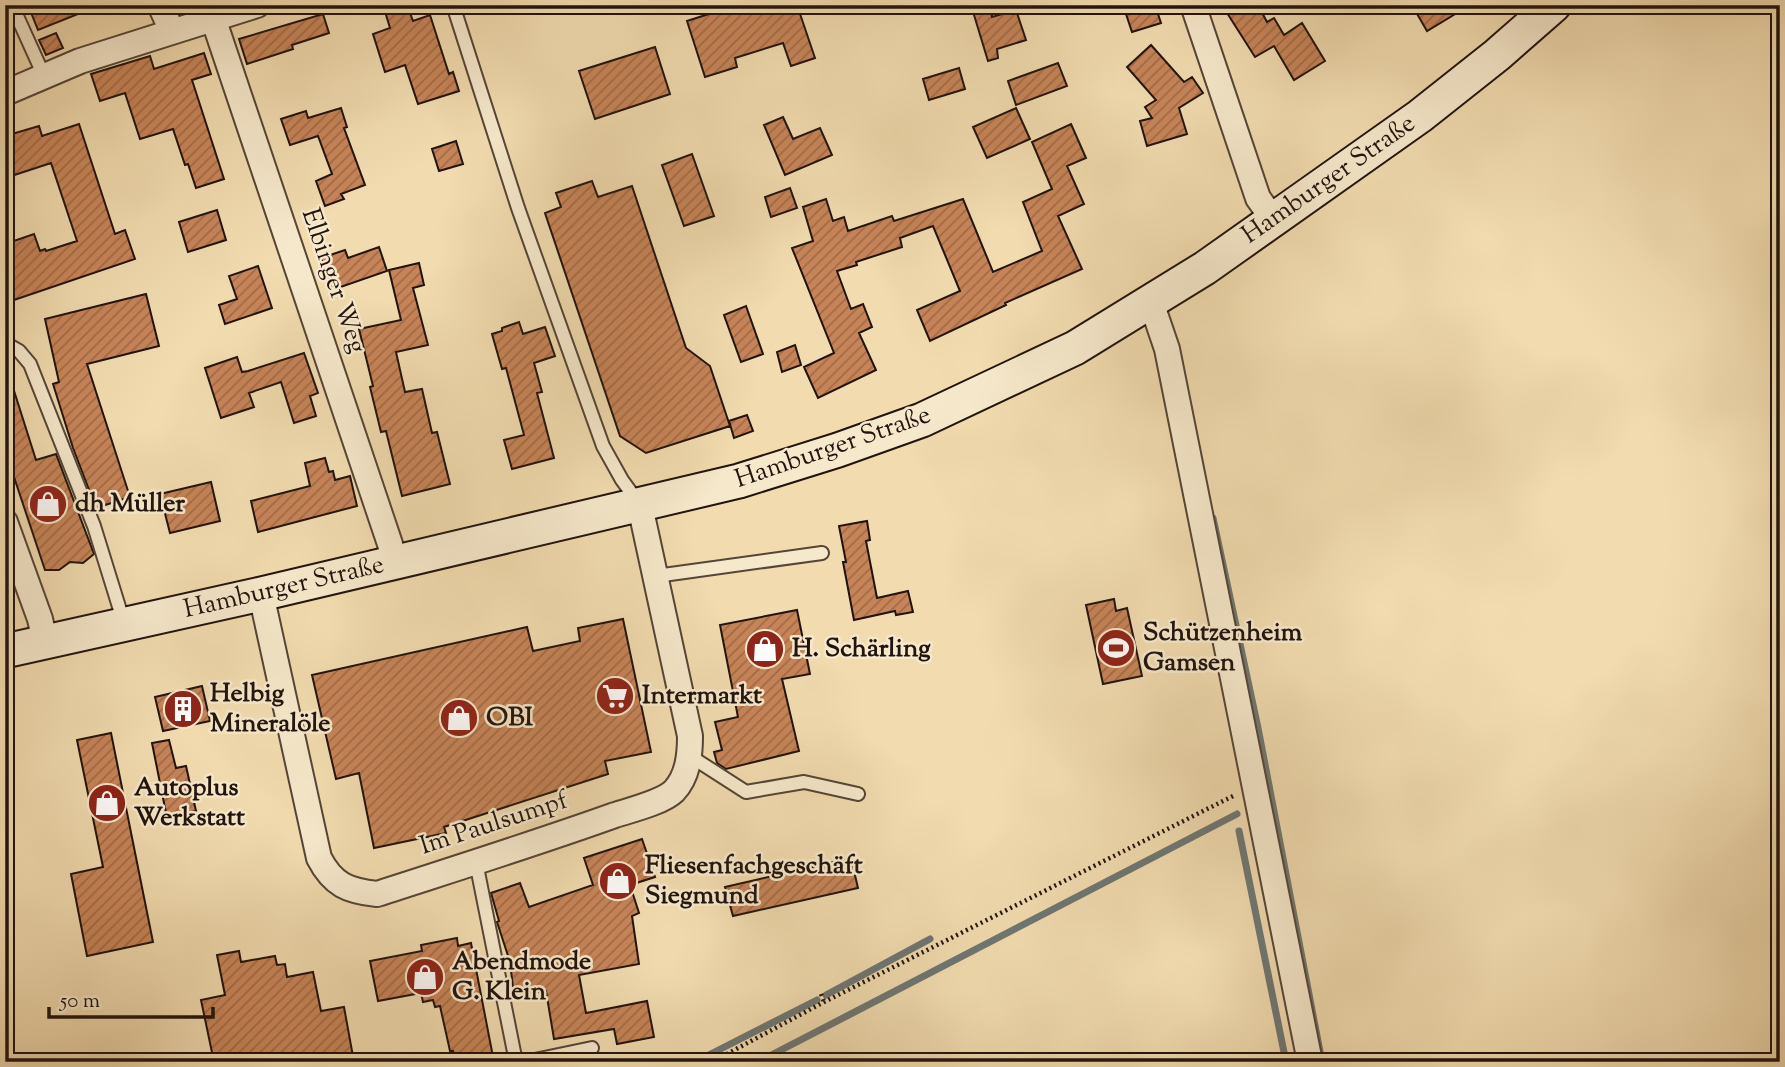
<svg xmlns="http://www.w3.org/2000/svg" width="1785" height="1067" font-family="'Sorts Mill Goudy',serif">
<style>
.lines{fill:none;stroke-linecap:round;stroke-linejoin:round}
.stream{stroke:#6e7673;stroke-width:7}
.building{fill:url(#building-hatch);stroke:#21130e;stroke-width:2}
.lane-casing{stroke:#554536;stroke-width:16}
.street-casing{stroke:#554536;stroke-width:28}
.secondary-casing{stroke:#21130e;stroke-width:37}
.path{stroke:#21130e;stroke-width:4.5;stroke-dasharray:2 3.5;stroke-linecap:butt}
.lane{stroke:#f6e8cb;stroke-width:12}
.street{stroke:#f6e8cb;stroke-width:24}
.secondary{stroke:#f6e8cb;stroke-width:33}
.labels{text-anchor:middle;dominant-baseline:central;stroke-width:5;stroke-linejoin:round;paint-order:stroke}
.street-label{font-size:26px;fill:#21130e;stroke:#f6e8cb}
.poi-label{font-size:26px;font-weight:bold;fill:#21130e;stroke:#f6e8cb;text-anchor:start}
</style>
<defs>
<pattern id="building-hatch" width="6" height="6" patternUnits="userSpaceOnUse" patternTransform="scale(1.75)"><rect width="6" height="6" fill="#c78458"/><path d="M-1 1l2-2M0 6l6-6M5 7l2-2" fill="none" stroke="#a16b47"/></pattern>
</defs>
<rect width="100%" height="100%" fill="#f1dbaf"/>
<filter id="stains"><feTurbulence type="fractalNoise" baseFrequency=".00286" numOctaves="4"/><feColorMatrix values="0 0 0 0 .2 0 0 0 0 .09 0 0 0 0 .02 0 0 0 .5 -.17"/></filter>
<radialGradient id="worn" r=".72"><stop offset=".6" stop-color="#630" stop-opacity="0"/><stop offset="1" stop-color="#630" stop-opacity=".3"/></radialGradient>
<g class="lines">
<!-- stream -->
<path class="stream" d="M1213,518L1258,728L1322,1062
M1239,831L1286,1062
M826,995L930,939
M695,1062L817,1000
M758,1062L1237,814"/>
</g>
<!-- building -->
<path class="building" d="M28,5H98V6L38,30Z
M383,5H407L413,21L430,15L449,74L453,72L459,91L418,104L405,65L385,72L373,34L390,28Z
M737,5H797L815,58L791,66L783,43L735,58L737,67L705,77L687,21Z
M971,5H990L992,17L1016,10L1026,40L997,49L998,58L988,61Z
M1123,5H1155L1161,23L1132,32Z
M1222,5H1258L1267,22L1274,18L1284,35L1302,23L1325,61L1294,80L1274,46L1255,57Z
M1412,5H1470L1427,31Z
M323,14L329,33L292,45L293,49L247,64L239,39Z
M56,33L63,48L46,55L39,40Z
M1151,45L1184,82L1192,77L1203,93L1179,108L1187,134L1147,146L1140,121L1152,118L1145,107L1156,100L1127,67Z
M655,47L670,94L595,119L579,71Z
M204,53L211,74L192,80L224,179L196,188L188,164L185,165L173,129L140,139L125,93L100,101L91,74L150,56L154,69Z
M1058,63L1067,86L1016,105L1008,81Z
M959,68L965,89L929,100L923,79Z
M341,108L347,127L344,128L365,185L341,194L344,199L325,206L316,181L332,174L318,136L290,145L281,119L306,111L308,118Z
M1016,108L1030,139L987,158L973,127Z
M783,117L793,139L820,128L832,155L785,175L764,125Z
M79,124L115,234L125,230L135,259L5,303V244L34,234L40,251L45,249L46,251L77,241L51,163L5,178V136L39,126L42,136Z
M1071,124L1086,158L1067,166L1084,204L1058,216L1082,269L1005,303L1006,305L930,341L917,310L960,291L933,226L900,238L902,247L856,262L857,265L837,271L851,309L863,304L872,327L859,333L876,370L818,398L804,367L834,353L792,248L813,241L803,207L826,199L833,221L844,217L848,231L892,216L894,221L963,199L993,272L1042,251L1023,202L1052,189L1032,142Z
M456,141L463,164L439,171L432,149Z
M692,154L714,216L684,226L662,165Z
M592,181L598,197L632,186L686,348L710,366L730,426L646,453L620,436L545,213L561,207L556,193Z
M790,188L797,208L771,217L765,197Z
M217,210L226,240L188,252L179,222Z
M379,247L387,271L332,290L321,258L345,250L348,258Z
M419,263L424,285L413,288L428,345L396,352L405,392L422,389L432,433L437,432L450,484L402,496L386,431L381,432L370,387L373,386L359,329L401,320L389,270Z
M258,266L272,308L225,324L219,305L237,299L229,276Z
M146,294L159,346L87,364L130,497L96,508L73,448L53,384L59,382L45,319Z
M746,306L763,354L741,362L724,315Z
M519,322L523,334L545,327L555,356L534,363L542,392L537,393L554,458L512,469L504,440L524,435L506,368L502,369L492,334L502,331V328Z
M795,345L801,365L782,372L777,352Z
M304,353L318,393L310,396L316,416L294,423L281,382L249,393L254,407L221,418L205,368L237,357L242,372L248,371Z
M5,375H9L36,460L56,454L94,554L83,563L70,562L59,570H45L5,450Z
M747,415L753,431L734,438L729,421Z
M325,458L329,472L333,471L335,480L350,476L357,506L258,532L251,501L310,486L305,463Z
M211,482L220,521L170,533L160,494Z
M867,521L870,540L866,541L877,598L908,591L913,612L896,615L895,611L854,620L843,562H846L839,526Z
M1114,599L1116,611L1127,608L1142,676L1103,684L1086,605Z
M797,610L810,674L782,679L799,751L726,769L717,763L714,752L722,750L715,722L738,717L720,625Z
M623,619L651,752L605,761L608,774L444,827L446,833L374,848L359,773L336,779L312,675L527,627L533,651L580,641L578,628Z
M202,686L210,721L163,731L155,697Z
M111,733L153,942L87,956L71,874L103,867L77,740Z
M169,740L176,768L186,766L196,811L167,818L152,743Z
M642,839L655,877L630,885L639,913L632,916L639,964L579,975L586,1013L647,1001L654,1037L617,1044L614,1029L554,1039L546,991L514,996L510,962L498,925L497,922L499,921L491,893L520,883L529,907L593,885L584,858Z
M851,858L858,888L733,916L725,887Z
M457,938L458,946L471,943L494,1062H455L453,1051H450L440,1006L435,1007L433,1000L423,1002L421,993L378,1001L370,961L422,951L421,945Z
M239,951L241,962L275,956L277,965L285,964L287,977L313,972L321,1011L344,1007L354,1062H214L201,1000L225,995L217,955Z"/>
<g class="lines">
<!-- lane casing -->
<g class="lane-casing">
<path id="lane" d="M12,5L44,76
M453,5L518,208L603,446L622,480L638,502
M5,343L19,351L30,364L94,526L124,623
M656,576L822,553
M690,756L746,792L804,782L858,794
M476,862L516,1062
M525,1062L592,1048"/>
</g>
<!-- street casing -->
<g class="street-casing">
<path id="street" d="M160,5L172,31
M1193,5L1258,198L1273,219
M213,18L390,544L394,563
M5,93L80,61L257,5
M1151,302L1167,349L1310,1062
M5,522L40,619L45,642
M261,594L319,858C333,885 348,891 377,894C457,868 537,843 615,815C631,810 663,802 674,791C688,776 690,755 690,736L640,506"/>
</g>
<!-- secondary casing -->
<g class="secondary-casing">
<path id="secondary" d="M5,651L261,594L739,481L838,450L922,420L1075,348L1205,268L1420,116L1497,55L1554,5"/>
</g>
<!-- path -->
<path class="path" d="M821,994L824,1002
M712,1062L824,1002L1235,795"/>
<!-- lane -->
<use href="#lane" class="lane"/>
<!-- street -->
<use href="#street" class="street"/>
<!-- secondary -->
<use href="#secondary" class="secondary"/>
</g>
<!-- icons -->
<defs>
<g id="shop-disc" transform="scale(2.0125)"><circle r="9.5" fill="#8f2418" stroke="#f6e8cb"/><path d="M-5-2.5h2.3a2.7 3.5 0 0 1 5.4 0H5L5.5 6h-11ZM-1.5-2.5h3a1.5 2.3 0 0 0-3 0Z" fill="#fff"/></g>
<g id="stadium-disc" transform="scale(2.0125)"><circle r="9.5" fill="#8f2418" stroke="#f6e8cb"/><path d="M0-5a6.5 5 0 1 0 0 10a6.5 5 0 1 0 0-10ZM-3.5-1.8h7v3.6h-7Z" fill="#fff"/></g>
<g id="supermarket-disc" transform="scale(2.0125)"><circle r="9.5" fill="#8f2418" stroke="#f6e8cb"/><path d="M-6-5.5h2.5l.6 2H6L4.5 2H-2.5L-4.4-4H-6ZM-1.5 3.2a1.3 1.3 0 1 0 .1 0ZM3 3.2a1.3 1.3 0 1 0 .1 0Z" fill="#fff"/></g>
<g id="building-disc" transform="scale(2.0125)"><circle r="9.5" fill="#8f2418" stroke="#f6e8cb"/><path d="M-4-6H4V6H1V3H-1V6H-4ZM-2.5-4.3h1.7v1.8h-1.7ZM.8-4.3h1.7v1.8H.8ZM-2.5-1h1.7V.8h-1.7ZM.8-1h1.7V.8H.8Z" fill="#fff"/></g>
</defs>
<g fill-rule="evenodd">
<use href="#shop-disc" x="48" y="504"/>
<use href="#stadium-disc" x="1116" y="648"/>
<use href="#shop-disc" x="765" y="649"/>
<use href="#supermarket-disc" x="615" y="696"/>
<use href="#building-disc" x="183" y="709"/>
<use href="#shop-disc" x="459" y="718"/>
<use href="#shop-disc" x="107" y="803"/>
<use href="#shop-disc" x="618" y="881"/>
<use href="#shop-disc" x="425" y="977"/>
</g>
<g class="labels">
<!-- street labels -->
<g class="street-label">
<text transform="translate(1329 180) rotate(-35)">Hamburger Straße</text>
<text transform="translate(333 281) rotate(71)">Elbinger Weg</text>
<text transform="translate(833 448) rotate(-19)">Hamburger Straße</text>
<text transform="translate(284 588) rotate(-13)">Hamburger Straße</text>
<text transform="translate(494 824) rotate(-18)">Im Paulsumpf</text>
</g>
<!-- poi labels -->
<g class="poi-label">
<text x="75" y="504">dh Müller</text>
<text x="1143" y="633">Schützenheim<tspan x="1143" dy="30">Gamsen</tspan></text>
<text x="792" y="649">H. Schärling</text>
<text x="210" y="694">Helbig<tspan x="210" dy="30">Mineralöle</tspan></text>
<text x="642" y="696">Intermarkt</text>
<text x="486" y="718">OBI</text>
<text x="134" y="788">Autoplus<tspan x="134" dy="30">Werkstatt</tspan></text>
<text x="645" y="866">Fliesenfachgeschäft<tspan x="645" dy="30">Siegmund</tspan></text>
<text x="452" y="962">Abendmode<tspan x="452" dy="30">G. Klein</tspan></text>
</g>
</g>
<!-- margin -->
<rect width="1785" height="1067" fill="none" stroke="#f1dbaf" stroke-width="28"/>
<rect x="7" y="7" width="1771" height="1053" fill="none" stroke="#21130e" stroke-width="3.5"/>
<rect x="14" y="14" width="1757" height="1039" fill="none" stroke="#21130e" stroke-width="2"/>
<!-- scale -->
<path d="M49 1007v10h164v-10" fill="none" stroke="#21130e" stroke-width="3.5"/>
<text x="60" y="1007" font-size="21" fill="#21130e" stroke="#f6e8cb" stroke-width="5" paint-order="stroke">50 m</text>
<rect width="100%" height="100%" filter="url(#stains)"/>
<rect width="100%" height="100%" fill="url(#worn)"/>
</svg>
